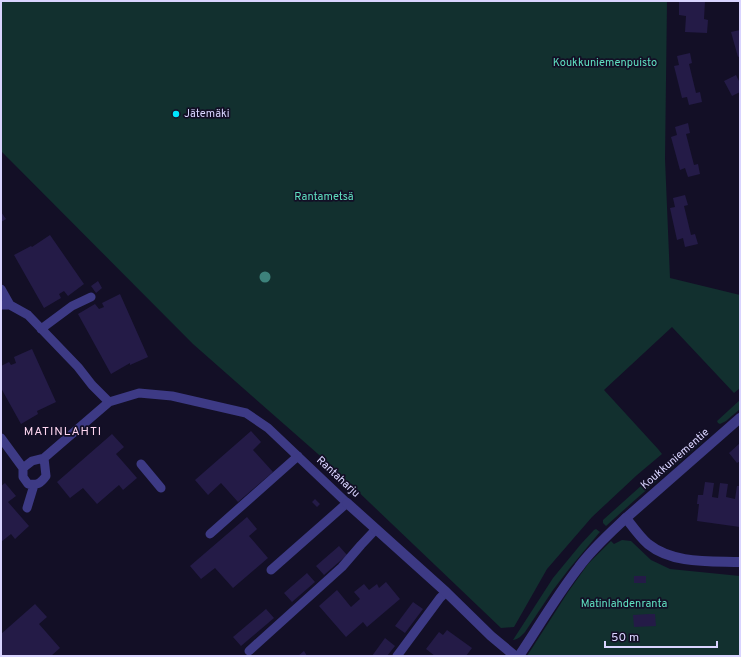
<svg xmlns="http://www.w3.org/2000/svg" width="741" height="657" font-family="Overpass,sans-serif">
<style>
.green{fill:#12302f}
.building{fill:#241b47}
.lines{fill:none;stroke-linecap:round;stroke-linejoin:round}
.service{stroke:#3d3a85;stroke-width:9}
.minor{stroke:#3d3a85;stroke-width:10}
.tertiary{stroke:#3d3a85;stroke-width:10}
.tree{fill:#3d827b}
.poi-dot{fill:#00e5ff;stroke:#130f26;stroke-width:1.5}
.labels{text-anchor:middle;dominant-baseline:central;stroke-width:3.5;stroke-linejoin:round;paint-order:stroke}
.park-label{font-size:11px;fill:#5fe0c0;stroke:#130f26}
.poi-label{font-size:11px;fill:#d9d4ff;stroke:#130f26;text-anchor:start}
.street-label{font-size:11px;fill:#d9d4ff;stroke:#130f26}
.neighbourhood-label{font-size:12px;letter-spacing:1px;fill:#ffd6f0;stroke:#130f26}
</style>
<rect width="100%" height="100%" fill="#130f26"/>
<!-- green -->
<path class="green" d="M1,1H667L665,159L670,278L740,295V388L734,393L672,327L604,390L658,449L662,454L637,475L592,517L547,569L514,627L501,628L326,461L193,344L1,151Z
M740,400V409L726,421L720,424L718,423L717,421Z
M703,433V440L701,443L636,499L606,526L603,523V520L671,459Z
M596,529L600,532L599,533L569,569L553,590L525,632C521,636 519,639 513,640L553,578L581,544L594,530Z
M622,540L631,541L651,560L670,569L740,576V656H527L568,592L588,564L611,541L614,544Z"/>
<!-- building -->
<path class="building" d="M679,1H705L704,19L708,20L707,33L685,32L686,16L679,15Z
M740,30V56L738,57L731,32Z
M690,53L692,63L689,64L696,93L700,92L702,102L689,105L687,97L682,98L674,66L679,65L677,56Z
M736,75L740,83V92L732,96L724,81Z
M688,123L690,133L686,134L694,165L698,164L700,174L688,177L685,168L680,170L671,137L677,135L675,127Z
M685,195L688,205L684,206L691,235L695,234L698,244L685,247L683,238L677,240L670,208L675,207L673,198Z
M1,212L6,219L1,222Z
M50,235L84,284L68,296L64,291L59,294L61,298L44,308L14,255L31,246L32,247Z
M98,281L102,288L96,293L91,286Z
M120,294L148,357L130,365V363L111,374L78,314L95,304L99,309L104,307L102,303Z
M32,349L56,402L37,411L38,414L21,424L1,388V366L9,362L11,365L16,363L14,357Z
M251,431L261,442L253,450L273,472L238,502L221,483L208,495L195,480Z
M112,434L124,447L116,454L137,478L123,490L119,485L97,504L83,488L70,498L57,482Z
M740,443V461L737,463L729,453Z
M705,482L714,483L712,497L718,498L720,483L728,484L726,497L735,499L737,486H740V527L697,521L699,504H697L698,495H703Z
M5,483L16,496L8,502L29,526L15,539L11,534L1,542V486Z
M315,499L320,504L317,507L312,502Z
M247,517L257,529L249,536L268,558L233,588L215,568L201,579L190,566Z
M339,546L347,555L324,575L316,566Z
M307,573L315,582L292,602L284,593Z
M634,576H646V583H634Z
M386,582L400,599L367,627L363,622L346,637L319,606L337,590L351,607L360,599L354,592L364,584L369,590L377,584L379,588Z
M413,602L423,609L405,633L395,626Z
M35,604L47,617L39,624L60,648L51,656H42L41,655V656H1V634Z
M266,609L274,618L241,646L233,637Z
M649,614H655L656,626L634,627L633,615Z
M447,630L472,648L466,656H435L426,649L439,632L443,635Z
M385,638L395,646L387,656H372Z
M304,651L307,656H298Z"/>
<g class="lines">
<!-- service -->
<path class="service" d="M1,289L10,305
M1,305H10L28,315L78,367L92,385L109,402
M41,329L72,306L91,297
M1,438L23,468
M44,458L46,476C40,484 38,485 28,484L23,477V468L32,461L44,458L109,402L139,393L172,396L246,413L268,428L347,503L271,570
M141,464L161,488
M27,508L34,485
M210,534L298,456
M249,651L342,567L361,545L376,529
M397,656L440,598L446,592"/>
<!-- minor -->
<path class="minor" d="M740,418L626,518C633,527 640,537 648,544C673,564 709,561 740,562
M347,503L446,592L491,636L515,656"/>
<!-- tertiary -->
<path class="tertiary" d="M519,656C539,626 557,595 579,567C592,549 609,534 626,518"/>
</g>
<!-- trees -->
<circle class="tree" cx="265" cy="277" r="5.5"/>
<!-- markers -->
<circle class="poi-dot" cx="176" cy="114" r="4"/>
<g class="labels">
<!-- park labels -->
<g class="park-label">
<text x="605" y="63">Koukkuniemenpuisto</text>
<text x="324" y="197">Rantametsä</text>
<text x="624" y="604">Matinlahdenranta</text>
</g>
<!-- poi labels -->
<g class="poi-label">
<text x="184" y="114">Jätemäki</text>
</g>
<!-- street labels -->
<g class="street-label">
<text transform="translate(675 459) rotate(-41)">Koukkuniementie</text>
<text transform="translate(338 477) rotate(43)">Rantaharju</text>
</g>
<!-- neighbourhood labels -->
<g class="neighbourhood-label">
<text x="63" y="432">MATINLAHTI</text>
</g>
</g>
<!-- border -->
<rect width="741" height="657" fill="none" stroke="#d9d4ff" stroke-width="4"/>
<!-- scale -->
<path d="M605 641v6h112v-6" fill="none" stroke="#d9d4ff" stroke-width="2"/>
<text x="611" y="641" font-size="12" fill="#d9d4ff" stroke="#130f26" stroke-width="3" paint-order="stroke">50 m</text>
</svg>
